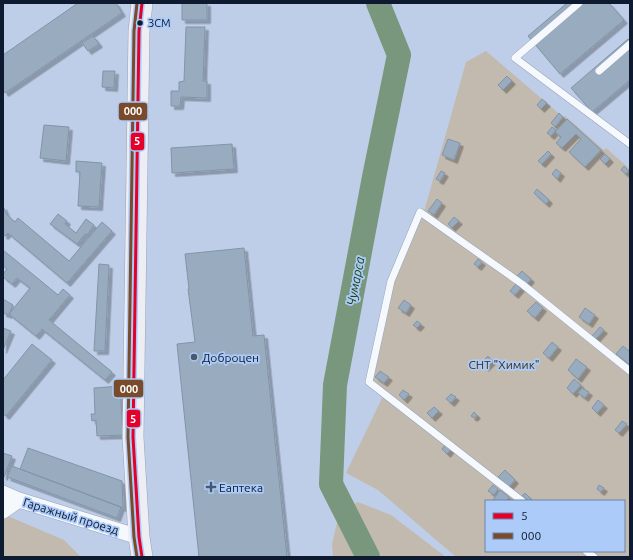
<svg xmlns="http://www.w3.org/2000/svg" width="633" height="560" font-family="Ubuntu,sans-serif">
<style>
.green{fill:#c2baaf;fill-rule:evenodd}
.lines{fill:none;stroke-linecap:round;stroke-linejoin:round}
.river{stroke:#78977c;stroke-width:24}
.building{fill:#99abbe;stroke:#8095a8;filter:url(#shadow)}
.service-casing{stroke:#96a4b9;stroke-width:8}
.minor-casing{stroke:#96a4b9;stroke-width:16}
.secondary-casing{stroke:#96a4b9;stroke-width:22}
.service{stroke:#f5f8fc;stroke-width:7}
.minor{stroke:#f5f8fc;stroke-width:15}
.secondary{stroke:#ededf4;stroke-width:21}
.bus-1-casing{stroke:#accbf9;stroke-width:6}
.bus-2-casing{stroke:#accbf9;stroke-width:6}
.bus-1{stroke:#e4002b;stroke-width:3}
.bus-2{stroke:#7a4b2a;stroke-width:3}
.bus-dot{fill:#0d1a2f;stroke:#accbf9;stroke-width:1.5}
.poi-dot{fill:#4b5970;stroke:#accbf9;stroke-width:1.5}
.labels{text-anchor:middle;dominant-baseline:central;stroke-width:3.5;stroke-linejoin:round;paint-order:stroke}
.bus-label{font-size:11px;fill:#0d1a2f;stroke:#accbf9;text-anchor:start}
.poi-label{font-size:12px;fill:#0d1a2f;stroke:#accbf9;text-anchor:start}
.park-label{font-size:12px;fill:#3d2d13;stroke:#accbf9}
.street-label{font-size:12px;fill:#0d1a2f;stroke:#accbf9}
.water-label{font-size:13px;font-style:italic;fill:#1e4410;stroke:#accbf9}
.line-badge{stroke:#accbf9;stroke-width:1.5}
.badge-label{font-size:11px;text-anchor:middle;font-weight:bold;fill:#fff}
</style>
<defs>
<filter id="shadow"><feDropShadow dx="3.5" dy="3.5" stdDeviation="0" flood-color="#0004"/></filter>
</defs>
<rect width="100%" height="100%" fill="#becee8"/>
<!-- green -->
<path class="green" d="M486,51L563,117L565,116L604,150L606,148L630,169V557H456L378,490L346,473L383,396L371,386L396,274L416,225L422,219L466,62ZM486,501H624V551H486Z
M358,502L391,515L446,557H333L332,544L340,510Z
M3,514L64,540L81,557H3Z"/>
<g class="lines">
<!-- river -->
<path class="river" d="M368,557L331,484L335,385L374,177L399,55L378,3"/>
</g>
<!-- building -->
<path class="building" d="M78,3H116L122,13L5,93L3,90V55Z
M182,3H207V20H182Z
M567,3H609L624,20L560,74L528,36Z
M186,27H205L203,81H207V98L181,97L180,106H171V91H179V82L184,81Z
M93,36L99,44L88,51L82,43Z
M628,39L630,41V80L592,112L571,88Z
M103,71H115L114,88L102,87Z
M507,76L512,81L503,90L498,85Z
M542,99L547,103L541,109L537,105Z
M559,113L563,117L555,127L551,123Z
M567,119L601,150L585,167L569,152L581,139L576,134L562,148L556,143L561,137L555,132Z
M44,125L69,127L66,161L40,158Z
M552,127L556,130L551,136L547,133Z
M448,139L460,143L454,160L442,155Z
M232,144L234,169L172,173L171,148Z
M548,151L551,154L542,164L538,161Z
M605,154L610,159L605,164L600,159Z
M76,161L102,163L99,207L78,206L80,172H76Z
M624,166L629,171L626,174L621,170Z
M556,169L561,173L557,179L552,174Z
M441,171L445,173L440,181L436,179Z
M537,189L549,200L546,204L534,193Z
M437,199L442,203L434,215L428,211Z
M3,206L7,215L15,222L18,218L69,261L102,222L112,231L67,283L8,233L5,236L3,235Z
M58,214L67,221L65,224L76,233L86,219L94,225L87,235L85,234L77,244L50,224Z
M454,217L459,221L452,228L448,224Z
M244,248L253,336L264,335L287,557H199L177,344L195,342L188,289H189L185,254Z
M3,250L58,295L63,289L70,295L49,320L112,372L105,380L42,329L36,336L9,314L30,288L17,278L12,284L3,277V274L7,269L3,266Z
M478,259L482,262L478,267L474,264Z
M99,264L109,265L105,351H94Z
M522,271L531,279L526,285L517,276Z
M516,284L521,288L515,295L510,291Z
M3,299L13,305L9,315L3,313Z
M404,300L411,305L406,313L398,308Z
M536,302L543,308L535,318L527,311Z
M585,308L595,315L589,324L579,317Z
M417,321L421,324L417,328L413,325Z
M600,327L604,330L596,339L592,336Z
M3,328L11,331L3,350Z
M552,342L558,347L549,358L543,353Z
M32,344L52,360L6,416L3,414V380Z
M623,346L630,352V365L616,354Z
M488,356L492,361L485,368L481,363Z
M576,359L587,367L578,379L568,370Z
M380,371L389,377L384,383L375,377Z
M574,379L581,385L573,394L567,388Z
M120,386L123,435L97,436L96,420L92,421L91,414H95L94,388Z
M582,388L589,392L585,398L578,393Z
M403,390L409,394L404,400L399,395Z
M451,394L456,397L451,403L446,399Z
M598,400L604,405L597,413L592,408Z
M434,407L439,411L432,418L427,413Z
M474,412L477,415L474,418L471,416Z
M622,421L627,424L619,433L615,430Z
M446,444L451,449L447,454L442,449Z
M28,448L122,481L123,508L20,469Z
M3,453L12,456L4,477L3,476Z
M12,466L121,507L117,518L7,477Z
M505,470L515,480L509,487L498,477Z
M493,485L498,489L494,495L488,491Z
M599,485L604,488L601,492L597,489Z
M500,490L509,497L506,501H494L493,500Z
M525,493L531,499L529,501L522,496Z"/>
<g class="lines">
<!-- service casing -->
<g class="service-casing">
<path id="service" d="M579,3L515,58L630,144
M599,71L630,44
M522,501L369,382L391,281L420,212L522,284L630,371
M586,551L594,557"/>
</g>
<!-- minor casing -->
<g class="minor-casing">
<path id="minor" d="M3,493L19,500L139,537
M3,511L19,500"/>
</g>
<!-- secondary casing -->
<g class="secondary-casing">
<path id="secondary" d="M142,3L139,31L133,437L139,537L142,557"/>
</g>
<!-- service -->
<use href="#service" class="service"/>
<!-- minor -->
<use href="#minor" class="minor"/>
<!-- secondary -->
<use href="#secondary" class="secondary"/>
<!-- bus-1 casing -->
<g class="bus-1-casing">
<path id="bus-1" d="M142,3L139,31L133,437L139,537L142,557"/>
</g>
<!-- bus-2 casing -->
<g class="bus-2-casing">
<path id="bus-2" d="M137,557L134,537L128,437L134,31L137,3"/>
</g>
<!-- bus-1 -->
<use href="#bus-1" class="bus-1"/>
<!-- bus-2 -->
<use href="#bus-2" class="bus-2"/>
</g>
<!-- markers -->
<circle class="bus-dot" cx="140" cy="23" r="3.5"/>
<g class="poi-dot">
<circle cx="194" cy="357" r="4"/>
<path d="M209 481h4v4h4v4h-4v4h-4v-4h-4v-4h4z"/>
</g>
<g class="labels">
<!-- bus labels -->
<g class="bus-label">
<text x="148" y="23">ЗСМ</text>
</g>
<!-- poi labels -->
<g class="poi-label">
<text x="202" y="357">Доброцен</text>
<text x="219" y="487">Еаптека</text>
</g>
<!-- park labels -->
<g class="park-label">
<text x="504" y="364">СНТ "Химик"</text>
</g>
<!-- street labels -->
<g class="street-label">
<text transform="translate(71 516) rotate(17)">Гаражный проезд</text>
</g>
<!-- water labels -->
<g class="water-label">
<text transform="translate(355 281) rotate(-79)">Чумарса</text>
</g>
</g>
<g class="line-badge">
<rect x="118" y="102" width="30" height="19" rx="4" fill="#7a4b2a"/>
<rect x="130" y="132" width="15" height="19" rx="4" fill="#e4002b"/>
<rect x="113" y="379" width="31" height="19" rx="4" fill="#7a4b2a"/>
<rect x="126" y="409" width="15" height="19" rx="4" fill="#e4002b"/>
</g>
<g class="badge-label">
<text x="133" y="115">000</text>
<text x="137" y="145">5</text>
<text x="129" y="393">000</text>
<text x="133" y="423">5</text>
</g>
<!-- border -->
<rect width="633" height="560" fill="none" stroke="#0d1a2f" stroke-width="8"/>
<!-- legend -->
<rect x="485" y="500" width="140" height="52" fill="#accbf9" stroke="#6c84a8"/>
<rect x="493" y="513" width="20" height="6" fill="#e4002b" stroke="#6c84a8"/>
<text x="521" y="520" font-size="12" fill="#0d1a2f">5</text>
<rect x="493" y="533" width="20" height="6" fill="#7a4b2a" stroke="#6c84a8"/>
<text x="521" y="540" font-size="12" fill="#0d1a2f">000</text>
</svg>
